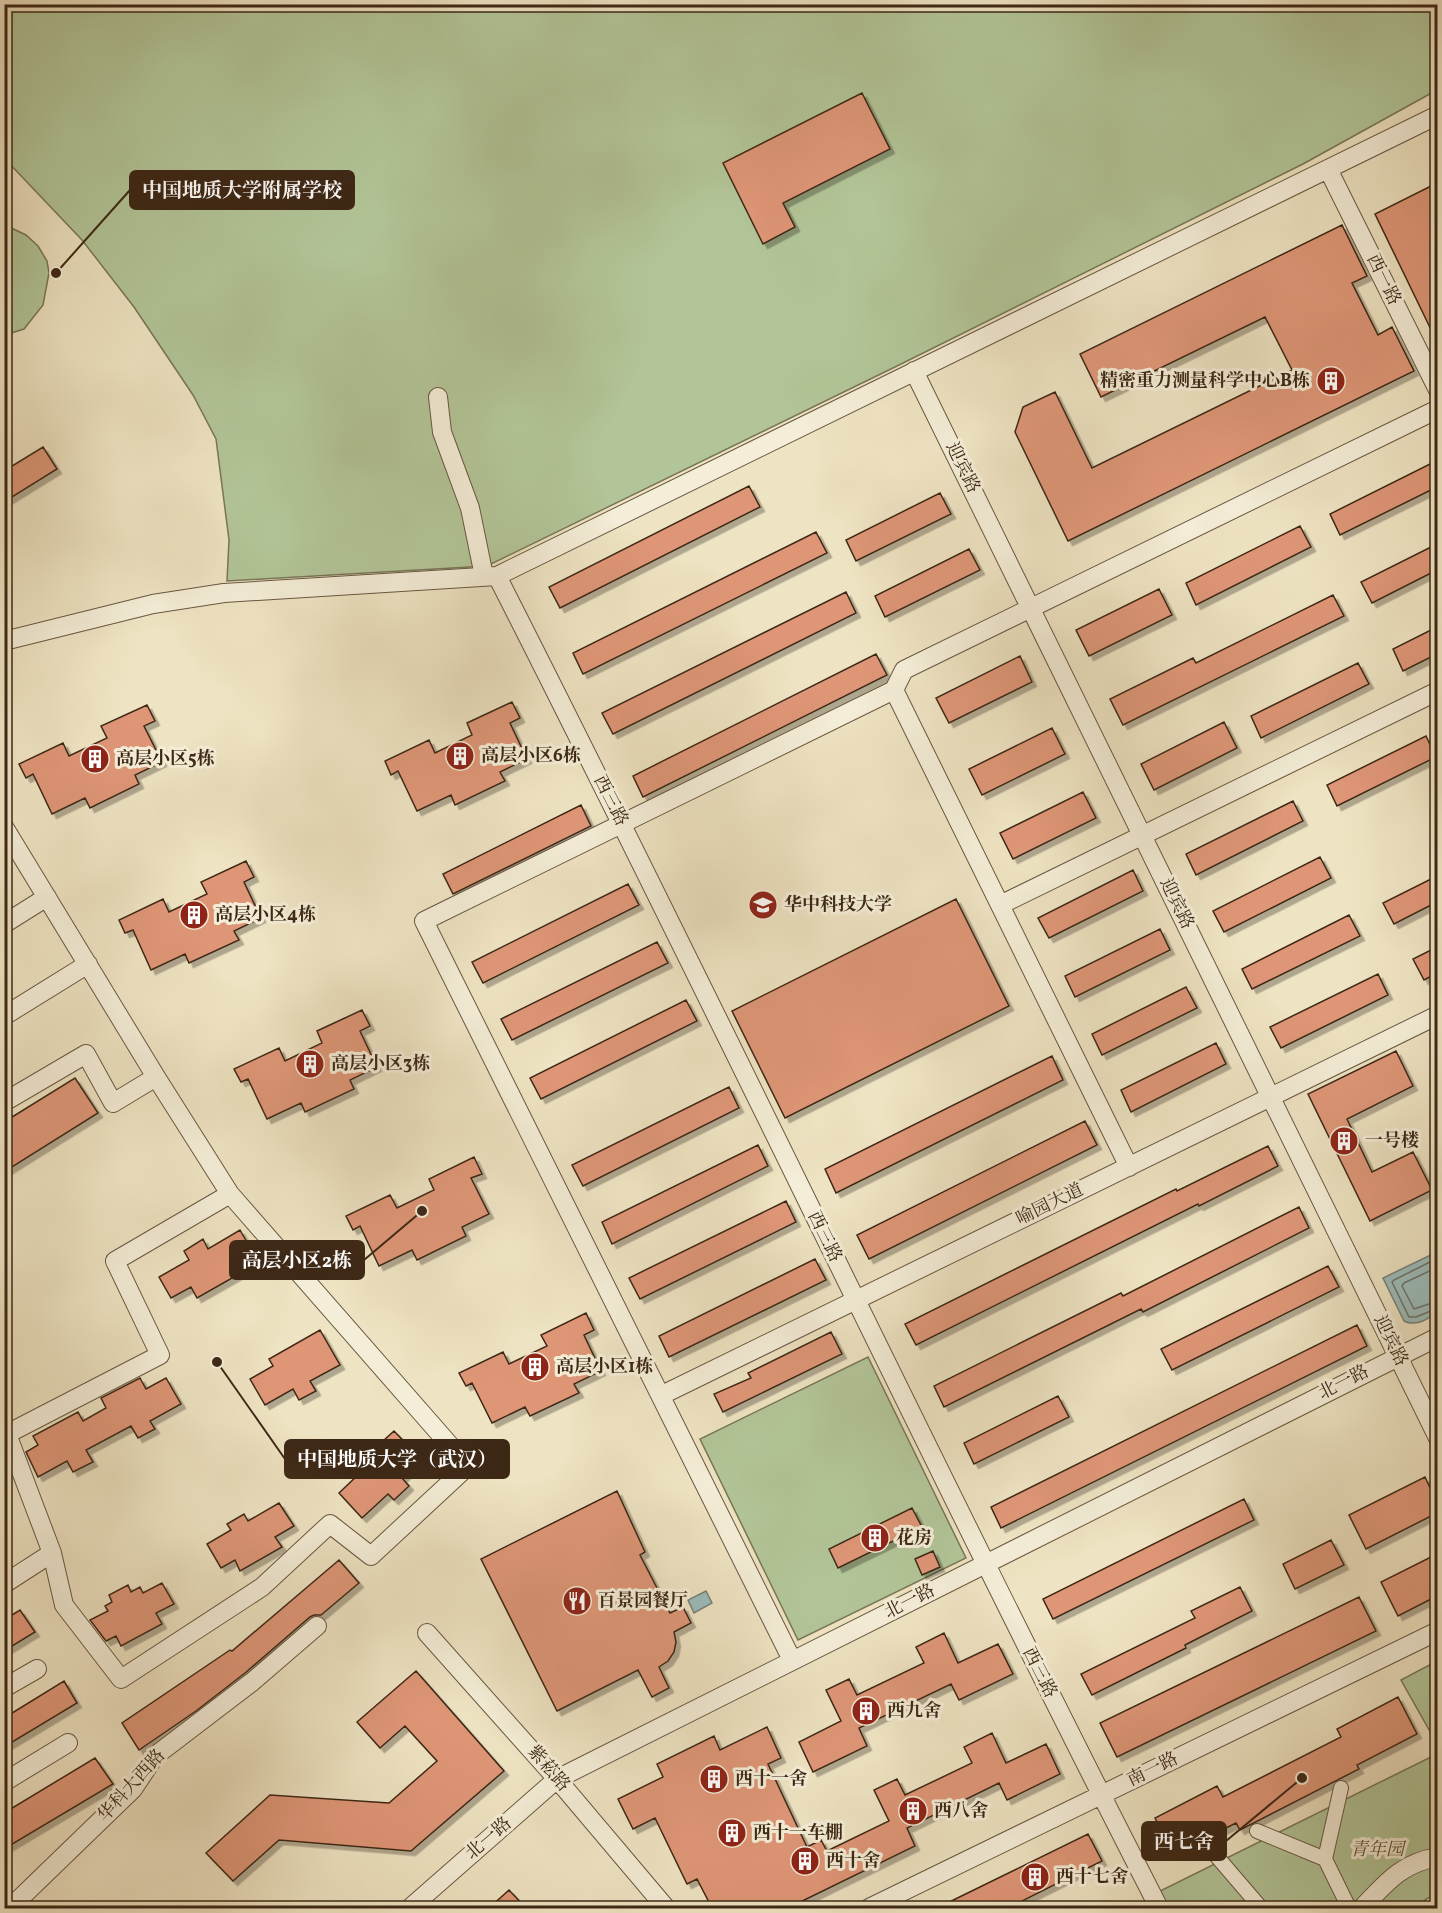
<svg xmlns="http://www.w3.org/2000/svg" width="1442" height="1913" font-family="Vollkorn,'Noto Serif SC',serif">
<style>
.green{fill:#b2c598;stroke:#787657;stroke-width:1.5}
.water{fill:#9cbcbb;stroke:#768179;stroke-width:1.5}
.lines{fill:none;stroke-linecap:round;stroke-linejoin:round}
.shore{stroke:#6c7268;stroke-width:1.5}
.building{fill:#de9677;stroke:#3d2816;stroke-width:1.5;filter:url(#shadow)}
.pedestrian-casing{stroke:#695741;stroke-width:16}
.minor-casing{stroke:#695741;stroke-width:20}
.pedestrian{stroke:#f4edd7;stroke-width:14}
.minor{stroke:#f4edd7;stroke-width:18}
.labels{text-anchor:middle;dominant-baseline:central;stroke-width:6;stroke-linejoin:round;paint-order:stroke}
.street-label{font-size:18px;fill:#3d2816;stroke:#f4edd7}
.poi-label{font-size:18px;font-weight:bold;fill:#3d2816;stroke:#f4edd7;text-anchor:start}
.park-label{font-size:18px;font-style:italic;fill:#5a4f36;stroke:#f4edd7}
.leader{fill:none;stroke:#3d2816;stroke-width:2}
.callout-dot{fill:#3d2816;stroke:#f4edd7;stroke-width:2}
.callout{fill:#3d2816;stroke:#3d2816;stroke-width:2}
.callout-label{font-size:20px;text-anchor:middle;font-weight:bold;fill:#fff}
</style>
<defs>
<filter id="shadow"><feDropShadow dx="4.5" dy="4.5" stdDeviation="0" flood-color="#0004"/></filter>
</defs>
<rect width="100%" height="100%" fill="#eee3c2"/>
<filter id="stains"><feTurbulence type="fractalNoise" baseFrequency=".00333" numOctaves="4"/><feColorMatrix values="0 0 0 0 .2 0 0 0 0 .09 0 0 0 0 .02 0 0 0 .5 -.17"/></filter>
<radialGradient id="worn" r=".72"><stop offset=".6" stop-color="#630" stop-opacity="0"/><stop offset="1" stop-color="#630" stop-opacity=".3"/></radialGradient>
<!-- green -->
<path class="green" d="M5,5H1437V90L1303,164L895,367L487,566L227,581L229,540L216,439L193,395L134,307L82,240L5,159Z
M5,225L26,235L38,246L47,261L49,273L43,305L24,329L5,335Z
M868,1357L966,1558L798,1640L700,1439Z
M1437,1661V1744L1401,1680Z
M1437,1754V1896L1428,1898L1413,1908H1161L1154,1894Z"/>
<!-- water -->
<path class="water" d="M1437,1252V1313C1427,1319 1416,1327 1404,1321L1383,1278Z
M706,1591L712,1603L694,1613L688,1600Z"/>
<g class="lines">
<!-- shore -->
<path class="shore" d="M1438,1258L1394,1280L1392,1282L1409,1317H1416L1438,1308
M1438,1267L1404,1283L1402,1286L1414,1309L1438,1301"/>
</g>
<!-- building -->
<path class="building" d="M862,93L890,149L783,203L795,227L763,244L723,163Z
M1437,183V342L1375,214Z
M1342,225L1367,276L1352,283L1378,335L1392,327L1414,371L1068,541L1015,432L1023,407L1055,392L1092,468L1292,370L1265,317L1101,397L1080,354Z
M43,447L57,469L4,502V471Z
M1432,463L1437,473V487L1340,535L1330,514Z
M749,486L760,507L560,608L549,587Z
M940,493L951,514L856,561L846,540Z
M1300,526L1311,547L1196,605L1186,583Z
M816,532L827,553L583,674L573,653Z
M1437,544V570L1372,603L1361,582Z
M969,549L980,570L885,617L875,596Z
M1159,589L1172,615L1089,656L1076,630Z
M846,592L856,613L613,734L602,713Z
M1333,595L1344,616L1123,725L1110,699L1193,658L1196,663Z
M1437,627V654L1403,671L1393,649Z
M876,654L887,675L643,797L633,776Z
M1020,656L1032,682L949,723L936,698Z
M1358,663L1369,684L1261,738L1251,716Z
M512,702L520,718L510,723L527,759L500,772L505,781L455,805L451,795L417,811L398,771L391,775L385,761L429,740L435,753L472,735L467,723Z
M147,705L155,721L144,726L162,762L135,775L139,784L90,808L85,798L52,814L33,774L26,778L19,764L63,743L69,756L107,738L101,726Z
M1224,722L1237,748L1154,790L1141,764Z
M1052,728L1065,754L982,795L969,769Z
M1426,736L1436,757L1337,806L1327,785Z
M1083,792L1096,818L1013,859L1000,833Z
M1293,801L1303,821L1196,875L1186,854Z
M581,805L591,826L453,894L443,874Z
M1320,857L1331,878L1224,932L1213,911Z
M246,861L254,877L244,882L261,918L234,931L239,940L189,963L185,954L151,970L133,930L125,933L119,920L163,899L169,912L207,894L201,882Z
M1133,870L1143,891L1049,938L1038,918Z
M1437,876V902L1394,924L1383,903Z
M628,884L639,905L483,983L472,962Z
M956,899L1009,1006L785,1118L732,1011Z
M1349,915L1360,936L1252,989L1242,969Z
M1160,929L1170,950L1075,997L1065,976Z
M657,942L668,963L512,1040L501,1019Z
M1437,947V973L1424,980L1413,959Z
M1378,974L1388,995L1281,1048L1270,1027Z
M1186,987L1197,1008L1102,1055L1092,1034Z
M686,1000L697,1021L541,1099L530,1078Z
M362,1010L370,1026L360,1031L377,1067L350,1080L354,1089L305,1112L301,1103L267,1119L248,1079L241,1082L234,1069L279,1048L285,1061L322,1043L317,1031Z
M1216,1043L1226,1064L1131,1112L1121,1090Z
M1396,1051L1413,1086L1347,1119L1372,1172L1413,1152L1432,1190L1370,1221L1308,1094Z
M1052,1056L1063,1080L836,1193L825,1169Z
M75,1078L98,1113L4,1172V1122Z
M729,1087L739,1108L583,1186L572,1165Z
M1085,1121L1097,1145L869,1259L857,1235Z
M758,1145L768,1166L612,1244L602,1222Z
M1268,1146L1278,1166L1199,1206L1198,1204L916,1345L905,1324L1176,1189L1177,1191Z
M474,1157L482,1174L471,1178L489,1214L462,1227L466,1236L417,1260L412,1250L379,1266L360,1226L353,1230L346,1216L390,1195L397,1208L434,1190L429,1179Z
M786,1201L796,1222L640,1299L629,1278Z
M1299,1207L1309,1228L1143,1312L1141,1309L944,1407L934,1386L1121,1293L1123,1296Z
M240,1230L252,1251L234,1262L241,1273L197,1298L191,1287L171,1298L159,1277L189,1260L184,1251L203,1239L208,1249Z
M815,1259L826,1280L669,1357L659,1336Z
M1328,1266L1339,1287L1172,1370L1161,1349Z
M586,1313L594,1330L584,1335L601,1371L574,1384L579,1393L530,1416L525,1407L492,1423L472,1383L466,1386L459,1373L503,1352L509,1364L547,1346L541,1335Z
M1357,1325L1367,1346L1001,1528L991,1507Z
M320,1330L340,1365L310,1381L316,1391L299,1400L293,1389L265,1405L250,1379L273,1366L269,1359Z
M831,1332L842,1354L723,1412L714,1394L751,1378L748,1373Z
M140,1378L146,1389L166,1378L181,1404L150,1421L155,1429L138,1438L131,1426L86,1450L93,1462L73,1472L67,1461L38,1477L26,1452L38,1445L33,1436L78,1412L83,1421L106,1408L101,1398Z
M1058,1396L1069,1417L974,1464L964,1443Z
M394,1431L422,1460L402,1478L409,1486L394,1500L388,1494L362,1518L339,1493L360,1473L354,1467Z
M1425,1477L1437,1503V1513L1366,1549L1349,1515Z
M617,1491L645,1552L640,1555L670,1613L683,1607L691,1623L674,1632L676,1642L674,1652L668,1661L659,1667L669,1688L652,1697L638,1670L557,1711L481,1559Z
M1244,1499L1254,1520L1053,1619L1043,1599Z
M279,1503L294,1526L275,1537L282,1547L240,1571L235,1560L221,1568L207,1544L231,1530L227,1524L244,1514L248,1521Z
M912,1508L922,1527L838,1568L829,1549Z
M1331,1540L1344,1565L1295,1589L1283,1564Z
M933,1551L940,1567L922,1575L915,1559Z
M1437,1554V1596L1398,1616L1381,1582Z
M339,1560L359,1583L321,1615H314L310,1617L245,1673L196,1711L139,1750L122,1723L230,1650L232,1651Z
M162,1583L174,1604L156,1613L162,1624L121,1646L116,1636L106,1641L90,1620L108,1611L105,1606L112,1602L109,1595L128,1585L131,1592L140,1587L143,1593Z
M1240,1587L1252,1611L1185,1645L1186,1648L1092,1695L1081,1674L1195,1618L1191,1611Z
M1359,1597L1376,1631L1117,1757L1100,1723Z
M20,1610L35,1632L4,1651V1620Z
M944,1633L958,1663L998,1644L1013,1674L959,1700L951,1684L859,1728L867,1746L813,1772L799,1742L841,1721L826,1690L849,1679L857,1695L924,1663L916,1647Z
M416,1671L504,1771L411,1851L279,1840L233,1881L206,1853L270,1795L389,1803L437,1761L405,1726L380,1748L357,1722Z
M64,1681L77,1703L4,1747V1718Z
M1398,1697L1417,1734L1357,1765L1359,1769L1240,1830L1236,1823L1174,1854L1155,1818L1217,1786L1223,1797L1341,1737L1337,1729Z
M767,1727L781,1758L768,1764L807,1847L821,1840L827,1851L889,1821L874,1790L897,1779L905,1795L972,1763L964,1747L992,1733L1006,1763L1046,1744L1060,1774L1007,1800L999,1783L907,1828L915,1846L788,1908H712L697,1879L687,1884L655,1818L633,1829L618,1799L663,1777L657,1764L714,1736L720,1750Z
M95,1758L113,1784L4,1849V1813Z
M1088,1834L1102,1861L1008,1908H937Z
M509,1890L526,1908H489Z"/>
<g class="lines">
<!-- pedestrian casing -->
<g class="pedestrian-casing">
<path id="pedestrian" d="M1341,1788L1325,1859L1349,1908
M1257,1831L1325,1859
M1213,1852L1261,1908"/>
</g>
<!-- minor casing -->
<g class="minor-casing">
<path id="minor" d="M1328,169L1438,390
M914,371L1438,1438
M438,397L442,432L470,508L484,576
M497,576L1438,115
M4,641L153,604L224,593L497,576C722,1018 933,1467 1159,1908
M894,690L1129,1167
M4,827L156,1077L230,1194L468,1466L371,1556L330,1524L262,1587L121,1679L64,1605L52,1553L7,1434L160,1355L115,1261L230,1194
M1000,905L1438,691
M4,924L47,897
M4,1016L88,964
M4,1102L86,1054L113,1103L156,1077
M662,1395L1438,1015
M4,1584L52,1553
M427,1633L557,1779L666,1908
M792,1660L424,921L894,690L904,670L1438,409
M4,1688L37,1669
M4,1782L68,1743
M10,1908L133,1789L155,1756L252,1682L317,1626
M410,1908L557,1779L1438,1337
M869,1908L1438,1631
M1362,1908C1386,1883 1401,1863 1438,1857"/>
</g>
<!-- pedestrian -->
<use href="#pedestrian" class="pedestrian"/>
<!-- minor -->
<use href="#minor" class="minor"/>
</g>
<!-- icons -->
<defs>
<g id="building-disc" transform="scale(1.5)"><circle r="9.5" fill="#8f2418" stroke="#f4edd7"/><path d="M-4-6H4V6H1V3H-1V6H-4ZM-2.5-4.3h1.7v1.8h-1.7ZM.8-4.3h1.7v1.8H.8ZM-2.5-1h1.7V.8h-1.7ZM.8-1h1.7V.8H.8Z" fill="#fff"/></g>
<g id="university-disc" transform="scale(1.5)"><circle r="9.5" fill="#8f2418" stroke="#f4edd7"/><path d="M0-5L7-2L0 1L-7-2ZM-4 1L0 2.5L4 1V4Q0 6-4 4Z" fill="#fff"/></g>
<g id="restaurant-disc" transform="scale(1.5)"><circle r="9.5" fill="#8f2418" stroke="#f4edd7"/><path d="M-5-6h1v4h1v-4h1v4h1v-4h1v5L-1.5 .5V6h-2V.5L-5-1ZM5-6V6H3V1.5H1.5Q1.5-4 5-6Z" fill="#fff"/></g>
</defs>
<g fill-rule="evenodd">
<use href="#building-disc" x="1331" y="381"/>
<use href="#building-disc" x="460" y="756"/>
<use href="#building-disc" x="95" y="759"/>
<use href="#university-disc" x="763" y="905"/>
<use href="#building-disc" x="194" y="915"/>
<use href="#building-disc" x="310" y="1064"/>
<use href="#building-disc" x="1344" y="1141"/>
<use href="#building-disc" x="535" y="1367"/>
<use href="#building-disc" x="875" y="1538"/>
<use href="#restaurant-disc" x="577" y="1601"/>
<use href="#building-disc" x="866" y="1711"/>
<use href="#building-disc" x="714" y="1779"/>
<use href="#building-disc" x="913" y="1811"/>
<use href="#building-disc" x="732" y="1833"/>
<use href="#building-disc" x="805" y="1861"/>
<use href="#building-disc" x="1035" y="1877"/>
</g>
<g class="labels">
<!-- street labels -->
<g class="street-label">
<text transform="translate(1383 280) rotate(64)">西一路</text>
<text transform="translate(962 468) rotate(64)">迎宾路</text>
<text transform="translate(610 801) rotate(63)">西三路</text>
<text transform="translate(1176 904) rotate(64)">迎宾路</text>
<text transform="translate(1050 1205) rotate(-26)">喻园大道</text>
<text transform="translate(824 1237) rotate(64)">西三路</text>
<text transform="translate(1390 1341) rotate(64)">迎宾路</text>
<text transform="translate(1344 1383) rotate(-27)">北一路</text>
<text transform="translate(910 1602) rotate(-27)">北一路</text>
<text transform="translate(1039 1673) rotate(63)">西三路</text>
<text transform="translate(548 1769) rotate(49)">紫菘路</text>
<text transform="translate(1153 1770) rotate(-26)">南一路</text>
<text transform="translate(132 1786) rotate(-48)">华科大西路</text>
<text transform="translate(489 1839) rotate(-41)">北一路</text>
</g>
<!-- poi labels -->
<g class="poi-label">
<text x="1310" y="381" text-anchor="end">精密重力测量科学中心B栋</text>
<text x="481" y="756">高层小区6栋</text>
<text x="116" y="759">高层小区5栋</text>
<text x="784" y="905">华中科技大学</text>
<text x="215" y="915">高层小区4栋</text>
<text x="331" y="1064">高层小区3栋</text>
<text x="1365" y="1141">一号楼</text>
<text x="556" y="1367">高层小区1栋</text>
<text x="896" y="1538">花房</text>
<text x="598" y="1601">百景园餐厅</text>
<text x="887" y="1711">西九舍</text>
<text x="735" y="1779">西十一舍</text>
<text x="934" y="1811">西八舍</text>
<text x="753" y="1833">西十一车棚</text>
<text x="826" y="1861">西十舍</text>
<text x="1056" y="1877">西十七舍</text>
</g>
<!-- park labels -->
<g class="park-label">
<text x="1377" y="1850">青年园</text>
</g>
</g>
<!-- callouts -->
<path class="leader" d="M56 273L130 190M422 1211L364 1260M217 1362L285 1459M1302 1778L1226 1841"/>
<g class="callout-dot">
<circle cx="56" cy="273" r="6"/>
<circle cx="422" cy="1211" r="6"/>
<circle cx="217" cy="1362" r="6"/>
<circle cx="1302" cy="1778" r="6"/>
</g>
<g class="callout">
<rect x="130" y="171" width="224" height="38" rx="6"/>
<rect x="230" y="1241" width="134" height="38" rx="6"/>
<rect x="285" y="1440" width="224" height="38" rx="6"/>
<rect x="1142" y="1822" width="84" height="38" rx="6"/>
</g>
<g class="callout-label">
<text x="242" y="197">中国地质大学附属学校</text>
<text x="297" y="1267">高层小区2栋</text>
<text x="397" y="1466">中国地质大学（武汉）</text>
<text x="1184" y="1848">西七舍</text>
</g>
<!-- margin -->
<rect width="1442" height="1913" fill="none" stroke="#eee3c2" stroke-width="24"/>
<rect x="6" y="6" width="1430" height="1901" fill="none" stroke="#3d2816" stroke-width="3"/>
<rect x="12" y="12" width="1418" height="1889" fill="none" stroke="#3d2816" stroke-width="1.5"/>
<rect width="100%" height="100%" filter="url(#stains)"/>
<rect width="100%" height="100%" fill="url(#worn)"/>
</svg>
